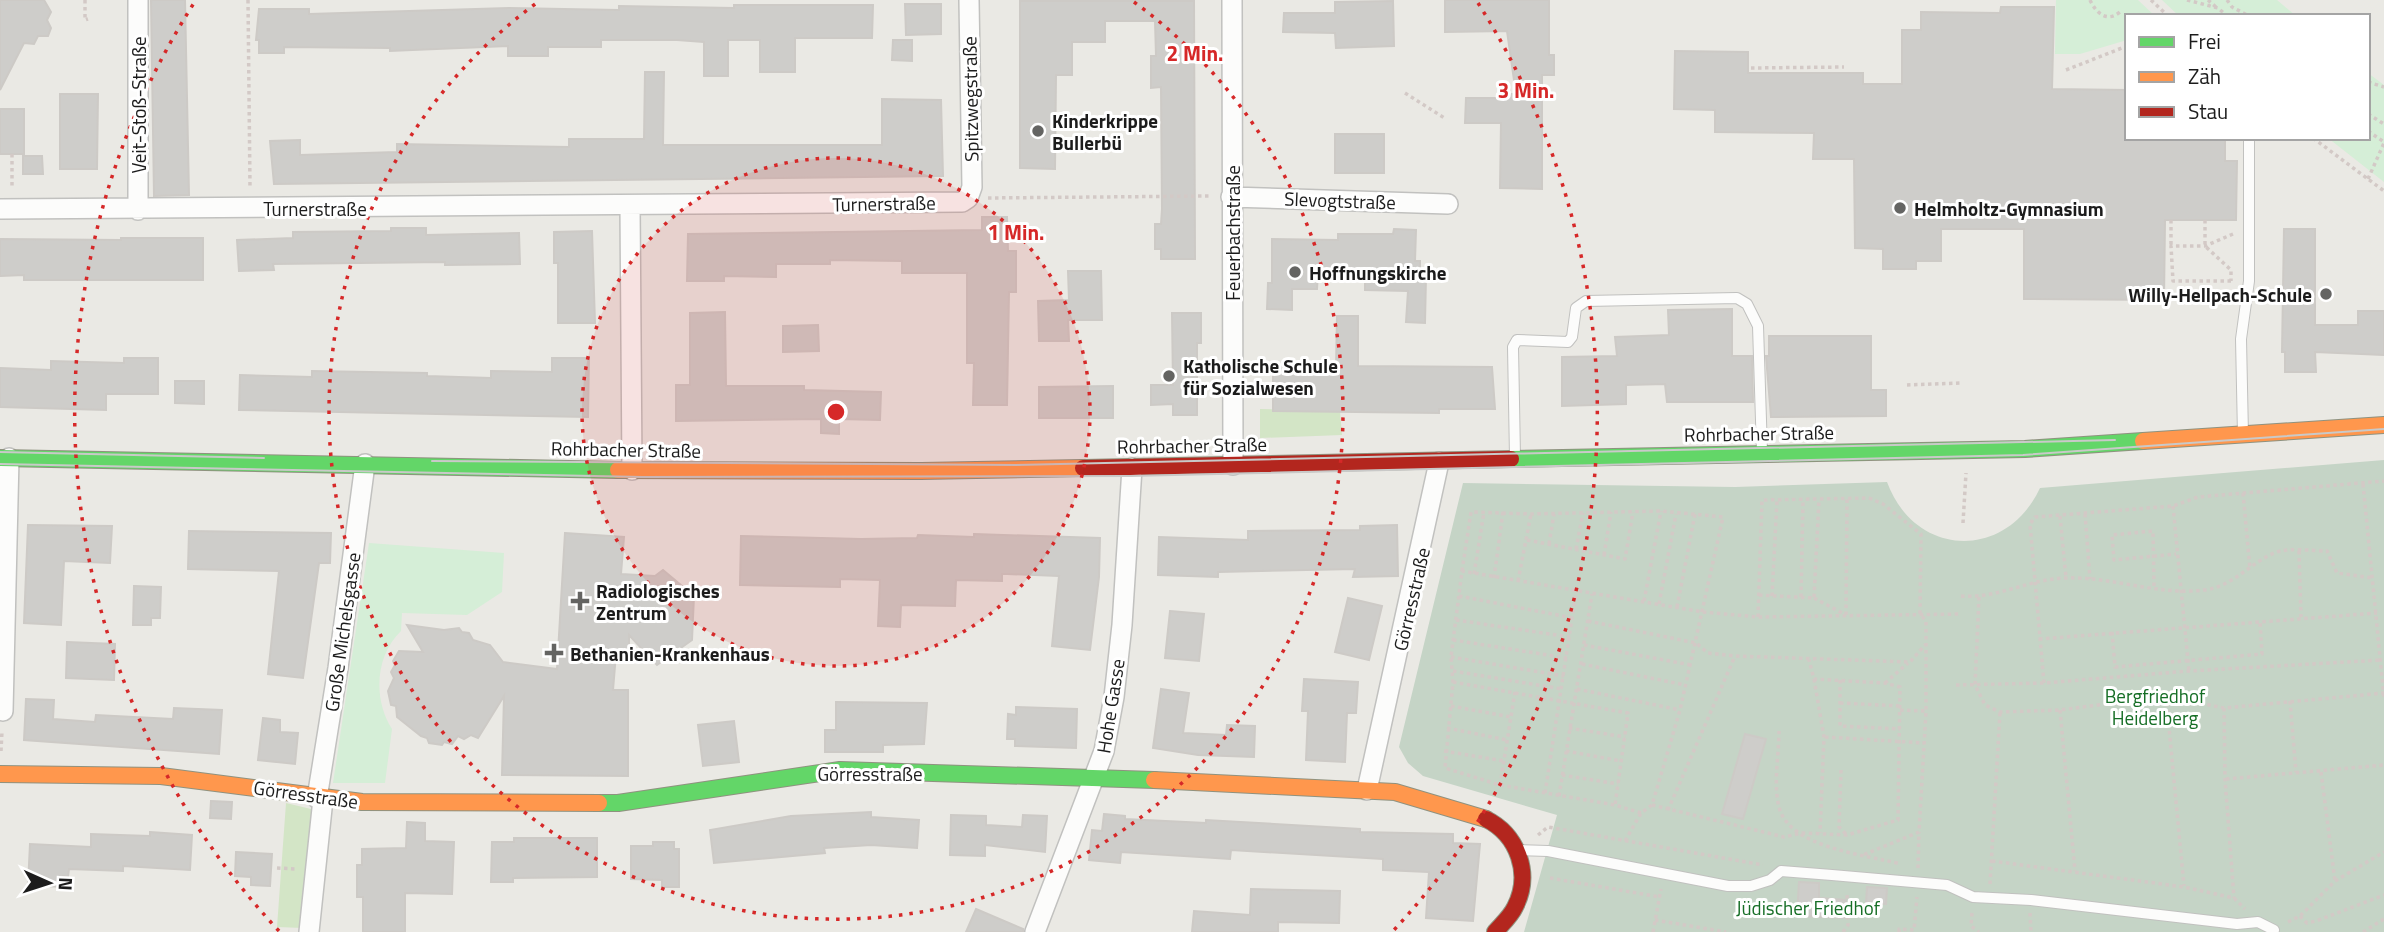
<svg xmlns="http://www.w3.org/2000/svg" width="2384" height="932" font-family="'Titillium Web',sans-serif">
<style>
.grass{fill:#d3e5c6}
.cemetery{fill:#c5d4c6}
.park{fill:#d5eed7}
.building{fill:#cecdca;stroke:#cdcac6;stroke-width:2}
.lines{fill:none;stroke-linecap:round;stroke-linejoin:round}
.lane-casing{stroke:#c1c1bf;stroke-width:12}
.street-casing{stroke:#c1c1bf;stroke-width:22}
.fast-casing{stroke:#8f927f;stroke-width:18}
.slow-casing{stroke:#8f927f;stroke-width:18}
.jam-casing{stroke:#8f927f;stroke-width:18}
.path{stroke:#d3c9c6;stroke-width:3.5;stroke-dasharray:3.5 3.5;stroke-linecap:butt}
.lane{stroke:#fcfcfb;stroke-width:10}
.street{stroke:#fcfcfb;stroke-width:19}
.fast{stroke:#63d668;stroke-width:16}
.slow{stroke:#ff974d;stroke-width:16}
.jam{stroke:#b3261e;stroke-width:16}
.tram{stroke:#c9c9c8;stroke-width:2}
.ring{fill:none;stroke:#d62828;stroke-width:3.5;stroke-dasharray:3.5 7}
.poi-dot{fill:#646462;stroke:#fff;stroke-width:2.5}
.labels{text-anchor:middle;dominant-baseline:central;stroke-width:6;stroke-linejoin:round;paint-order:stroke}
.street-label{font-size:19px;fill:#1c1c1c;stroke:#fff}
.poi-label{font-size:19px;font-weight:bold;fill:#1c1c1c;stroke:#fff;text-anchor:start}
.park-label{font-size:19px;fill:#166e26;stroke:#fff}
.centre{fill:#d62828;stroke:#fff;stroke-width:3.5}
.ring-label{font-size:21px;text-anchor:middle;font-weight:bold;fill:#d62828;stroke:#fff;stroke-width:6;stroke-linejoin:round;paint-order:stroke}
</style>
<rect width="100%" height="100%" fill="#eae9e4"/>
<!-- grass -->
<path class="grass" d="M1260,409L1340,411L1342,435L1260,438Z
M286,803L315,810L303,928L277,927Z"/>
<!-- cemetery -->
<path class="cemetery" d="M2384,460V932H1524L1557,815L1423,776L1408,763L1399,747L1463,483L1735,487L1887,482C1915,558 2006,561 2040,488Z"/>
<!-- park -->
<path class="park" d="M2056,0H2138L2155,16H2127V40L2080,54H2055Z
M2162,0H2277L2296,16H2179Z
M2368,73L2384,85V182L2328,138H2368Z
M369,543L504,553L502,592L467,615L402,613L401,631C375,656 373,699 392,729L385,783H333Z"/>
<!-- building -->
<path class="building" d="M0,0H44L51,12L47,20L51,28L48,36H38L34,44L24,43L0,90Z
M151,0H185L189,195L154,196Z
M1445,0H1549V55H1554V75H1542V189L1500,188L1501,123H1465L1466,98H1501V94H1516L1507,31L1445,32Z
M1020,1H1194L1195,259H1161V249H1155V224H1161L1162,209L1161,87L1151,88V56H1156L1155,21H1105V42H1072V75H1056L1055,169L1020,168Z
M1393,1L1394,46L1336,48L1335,33L1283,32L1284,13H1335V2Z
M905,4H941V34L906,35Z
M734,5H873L872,38H795V72H760V40H728V76H704V42L677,40H601V47H548V56H508V46L390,51V48L284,47V53H259V40H256L259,9H309V14L509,8L619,10V6L734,8Z
M2001,7H2054L2052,89L2127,90V138H2225V161H2237L2236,220H2165L2164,300L2024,299V229H1941V261H1916V269H1883V249L1855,248L1854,159H1813L1814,133L1715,132V110L1674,109L1675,51L1748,52V73H1863V84H1902V30H1921V12L2000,13Z
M893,40H912V61L892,60Z
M645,72H664L663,145H882V99L941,100L943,176L274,184L270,141L300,140V155L397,152V144L569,147V139H644Z
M60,94H98L97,169H60Z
M0,109H24V154H0Z
M1335,134H1384V173H1335Z
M23,156H42L43,174H23Z
M982,217H1007L1008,251H1016V292H1009L1007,405H973L974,363H967V273H902V261L830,260V264H776V277L724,276V281H687L688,234L982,230Z
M391,228H426V235L519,233L520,264L445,265V262L273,264L274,270L239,271L237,240L293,238V232L391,231Z
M1394,229L1416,230L1415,261H1420V276H1426L1425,323L1406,322L1408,291L1365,290V273L1318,272L1317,289H1292V310L1267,309L1268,283H1272V239L1338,240V234H1393Z
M2284,229H2315V325H2358V311H2384V355L2315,352L2316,372H2285V352H2282Z
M592,231L595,323H558V263H554V232Z
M121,238H203V280H24V275L0,276V239L121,240Z
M1068,271H1101L1102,320H1068L1069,341H1039L1038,301L1069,300Z
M1732,309V356H1752L1753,402H1667L1665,384L1626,385V404L1562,406V357L1617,356L1615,337L1669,335L1668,310Z
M725,312L726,386H804V390L881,392L880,420L839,419V434L821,433V419L676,421V385H690V313Z
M1172,313H1201V343H1197V415H1173V404L1151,405V385H1173Z
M1337,316H1358V366L1492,367L1495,409H1439V413L1273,411V367H1336Z
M818,325L819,351L783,352V326Z
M1769,336H1871V390H1886V416L1771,417L1766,356H1769Z
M124,358H158V394H106V410L0,407V368L51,370V361L124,363Z
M552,358H589L588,417L239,410L240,375L312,377V371L427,373V376L491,378V371L552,372Z
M175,381H204V404L175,403Z
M1113,386V418H1039V387Z
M28,525L112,526L110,563L64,561L61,625L24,623Z
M1397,525L1398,576L1353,577L1355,569L1218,572V577L1158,575L1159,537L1248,540V531L1360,530V526Z
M189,531L331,533L330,563H319L303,678L268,674L279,571L188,569Z
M565,533L624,537L621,574L655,576L663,570L694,596L692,640L657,665L629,635V655L616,654L613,690H628V776L502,775L504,696L478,738L471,735L464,739L458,736L452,744L444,742L442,745L429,743L427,738L421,736L397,717L396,706L391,705L388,691L394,678L391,672L395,665L393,661L399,651L423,652L407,625L444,630L459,628L462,632L469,633L473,640L490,645L503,662L557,669Z
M974,534L1100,538L1099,577L1090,650L1052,646L1059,576L1007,574H1002V581L956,580L955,606L901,605L900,627L878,626L880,580L840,579V587L740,585L741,536L861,539L917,538L918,535L974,537Z
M134,586L161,587L160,618H151V625H133Z
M1348,598L1382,606L1369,660L1335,652Z
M1170,611L1204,614L1199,661L1165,658Z
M67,642L115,644L114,680L66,678Z
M1304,679L1358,682L1356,713H1347L1345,762L1306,760L1308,711H1302Z
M1161,689L1189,693L1183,733L1226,735L1227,725L1255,726L1254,757L1198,755L1153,748Z
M26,699L54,700L53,719L95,722L96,715L173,719L174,708L222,710L219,754L24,740Z
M836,702L927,703L924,744L883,745V752H825V730H836Z
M1016,707L1077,709L1076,748L1015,746V739H1007L1008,714L1016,715Z
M263,718L280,720V732L298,733L295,764L258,760Z
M734,721L739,762L703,766L698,725Z
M1745,734L1766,739L1743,819L1722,814Z
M211,801L232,802L231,819L210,818Z
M871,812V817L919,820L917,848L871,845L824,848L825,853L714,863L710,830L791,816Z
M1104,814L1125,816V819L1206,823V820L1360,829V832L1453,834V843L1480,844L1473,921L1426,918L1429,872L1383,870V859L1231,850L1230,859L1121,852L1120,863L1089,860L1092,830L1102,831Z
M951,815L986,816V825L1022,827L1023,815L1047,816L1045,852L985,845V856L950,855Z
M407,822L425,823V841L454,842L452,894L405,893V932H363V897H357V865H362V849L406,848Z
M150,832L192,835L190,870L123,866V871L69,869L68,877L63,876L62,887L28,885L30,844L91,847V834L150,836Z
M514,838H597V877L513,878V882H491L492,842H514Z
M653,842H674V849H679V887H662V880L631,879V846H653Z
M236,852L272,854L270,886L251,885V877L235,876Z
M1799,882L1819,883V898L1846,900L1845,918L1797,916Z
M1867,887L1887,888L1886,904L1866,903Z
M1251,889L1340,891L1339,923L1278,922V932H1192L1194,911L1250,915Z
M976,909L1023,929V932H966Z"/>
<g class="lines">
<!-- lane casing -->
<g class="lane-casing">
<path id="lane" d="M2243,435L2241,339L2249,281V138
M1515,457L1513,347L1517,340L1568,342L1572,337L1576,308L1586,301L1737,298L1747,304L1758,326L1762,452
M1518,850L1548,851L1728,886H1751L1770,880L1781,871L1832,875L1947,885L1973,897L2031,900L2237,924L2258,922L2274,930"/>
</g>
<!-- street casing -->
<g class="street-casing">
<path id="street" d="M138,0V210
M1232,0L1233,465
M1231,197L1448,204
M630,205L632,470
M0,209L962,202L968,198L972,187L969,0
M3,711L9,458
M1367,790L1439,462
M317,798L338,668L365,464
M309,932L323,799
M1035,932L1104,751L1114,697L1122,625L1132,468"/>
</g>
<!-- fast casing -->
<g class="fast-casing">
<path id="fast" d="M0,458L618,470
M1511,459L2025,449L2143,441
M599,803H618L840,770L1154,780"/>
</g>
<!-- slow casing -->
<g class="slow-casing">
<path id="slow" d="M2143,441L2384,425
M618,470L921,471L1083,468
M0,774L161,776L362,802L599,803
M1154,780L1395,792L1486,819"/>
</g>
<!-- jam casing -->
<g class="jam-casing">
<path id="jam" d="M1083,468L1511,459
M1486,819C1518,835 1532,874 1515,907C1511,916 1502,924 1495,932"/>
</g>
<!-- path -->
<path class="path" d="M85,0V20L88,19
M248,0L250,187
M2090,0C2096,13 2107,23 2120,12
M2151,0L2168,16
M2187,0L2218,8L2227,16
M2208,0L2217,8
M2227,0L2232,7L2249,16
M1751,68L1844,67
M2066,70L2127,46
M2368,82L2384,87
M1405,93L1446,119
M2368,114L2384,124
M2368,131L2384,142
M2313,138L2384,191
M12,154V189
M2368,179L2384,143
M988,198L1211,196
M2171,220V246
M2205,220V246L2231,270V281
M2233,234L2205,246H2171L2173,281H2234
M1907,385L1961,383
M2363,484L2384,698
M2243,493L2250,569
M2173,506L2189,671
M2085,514L2090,579
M2060,516L2066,578
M1963,523L1966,473
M1527,540L1625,559L1633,512
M1549,544L1554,514
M1576,549L1583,513
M2299,551L2301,617
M1604,555L1611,512
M1462,571L1471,512L1531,514L1661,511L1723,517L1680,710L1652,805L1641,813L1625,841
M1474,574L1484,512
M1494,578L1503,512
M1518,581L1531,514
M2154,586L2153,531L2112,535L2114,560L2176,554
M1759,595L1814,598L1819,499
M1459,596L1573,618
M1772,596L1777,500
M1961,596C1997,599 2029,579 2065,578C2111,576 2158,596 2204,590C2232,587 2249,564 2274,553C2288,547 2312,551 2327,551L2337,573L2372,578
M1801,597L1803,500
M1979,597L1975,685L1985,705L2000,712L2060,710L2166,696L2224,708L2384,693
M1814,598L1846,615
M1644,601L1661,511
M1659,604L1676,514
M1677,607L1695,514
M1846,615L1847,499
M1758,617L1762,500L1869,498L1883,504L1921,534L1920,614L1926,621V711L1919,832L1863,855
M1456,620L1570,637
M1588,621L1696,643L1708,653L1735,656L1910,662L1925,645
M2112,632L2115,667L2262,654L2260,622
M2039,639L2377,613
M1453,640L1567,658
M1584,645L1691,665
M1451,657L1564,676
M1582,664L1685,685
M1453,671L1562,689
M1814,679L1824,737L1820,833
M1840,680V726L1900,729
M1453,682L1628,713L1615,805
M1885,683L1908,663
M2044,683L2030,524L2035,517L2173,506L2198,497L2384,481
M1956,685L2044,683L2189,671L2381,660
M1577,689L1680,710
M2166,696L2184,886
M2290,701L2296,772
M1840,703L1900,706
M1451,706L1511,717
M2224,708L2225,779L2234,898
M1900,710L1926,711
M2060,710L2075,871
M1447,728L1507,740
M1569,728L1625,737
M1779,731C1779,754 1773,784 1779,807C1789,848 1867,855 1901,864
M1825,737L1924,743
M1,751L2,731
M1444,751L1504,761
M1566,751L1621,761
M1841,770L1839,827L1847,835
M2321,772L2335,881
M1562,775L1618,784
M2226,779L2384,765
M1500,785L1515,692
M1545,793L1576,592
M1559,796L1592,594
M1652,805L1784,837L1802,833L1847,835L1898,820L1900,687L1885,683L1814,679L1809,660
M1668,810L1735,656
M1641,813L1615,805L1500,785L1445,768L1453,682L1451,657L1462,571L1703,612L1758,617L1960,614
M1538,835L1548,827L1763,865
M1992,861L2184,887L2234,898L2245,909
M277,868L296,869
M1918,868L1919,832
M1550,878L1660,897
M1990,884L2000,712
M1972,913L1971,926L1979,932
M2030,913L2031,932
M2300,916L2307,923L2316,921L2384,895
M1655,920L1726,932
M2288,922L2300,916L2335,881L2384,852
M1653,932L1661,889
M1843,932L1848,925L1847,892
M1899,932V929L1914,930L1917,897
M2363,932L2384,919"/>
<!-- lane -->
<use href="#lane" class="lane"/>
<!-- street -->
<use href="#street" class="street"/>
<!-- fast -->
<use href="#fast" class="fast"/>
<!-- slow -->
<use href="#slow" class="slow"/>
<!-- jam -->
<use href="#jam" class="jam"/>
<!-- tram -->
<path class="tram" d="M0,452L264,458
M432,461L1014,465L2115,440
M0,464L642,477L1131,476L2023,455L2384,429"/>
</g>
<!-- distance rings -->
<circle cx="836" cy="412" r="254" fill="#d62828" fill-opacity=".12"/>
<g class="ring">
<circle cx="836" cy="412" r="254"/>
<path d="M1134 2A507 507 0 1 1 538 2"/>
<path d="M279 931A761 761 0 0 1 194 3M1478 3A761 761 0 0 1 1393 931"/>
</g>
<!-- markers -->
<g class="poi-dot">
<circle cx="1038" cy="131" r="7"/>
<circle cx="1900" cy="208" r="7"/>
<circle cx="1295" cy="272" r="7"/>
<circle cx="2326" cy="294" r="7"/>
<circle cx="1169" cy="376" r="7"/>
<path d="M576.5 590.5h7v7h7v7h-7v7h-7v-7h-7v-7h7z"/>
<path d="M550.5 642.5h7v7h7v7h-7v7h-7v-7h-7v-7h7z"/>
</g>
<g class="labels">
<!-- street labels -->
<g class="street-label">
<text transform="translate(970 99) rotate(-91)">Spitzwegstraße</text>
<text transform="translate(138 105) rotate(-90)">Veit-Stoß-Straße</text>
<text transform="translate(1340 200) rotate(2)">Slevogtstraße</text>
<text transform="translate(884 203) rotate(-1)">Turnerstraße</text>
<text x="315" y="208">Turnerstraße</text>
<text transform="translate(1232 233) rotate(-90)">Feuerbachstraße</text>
<text transform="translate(1759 433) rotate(-1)">Rohrbacher Straße</text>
<text transform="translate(1192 445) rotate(-1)">Rohrbacher Straße</text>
<text transform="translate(626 449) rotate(1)">Rohrbacher Straße</text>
<text transform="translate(1411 599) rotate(-77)">Görresstraße</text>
<text transform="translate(342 632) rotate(-82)">Große Michelsgasse</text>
<text transform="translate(1110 706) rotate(-81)">Hohe Gasse</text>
<text x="870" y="773">Görresstraße</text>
<text transform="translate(306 794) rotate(8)">Görresstraße</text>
</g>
<!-- poi labels -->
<g class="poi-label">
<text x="1052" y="120">Kinderkrippe<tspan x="1052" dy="22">Bullerbü</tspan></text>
<text x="1914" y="208">Helmholtz-Gymnasium</text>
<text x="1309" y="272">Hoffnungskirche</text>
<text x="2312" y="294" text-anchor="end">Willy-Hellpach-Schule</text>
<text x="1183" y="365">Katholische Schule<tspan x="1183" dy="22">für Sozialwesen</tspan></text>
<text x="596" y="590">Radiologisches<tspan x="596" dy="22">Zentrum</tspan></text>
<text x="570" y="653">Bethanien-Krankenhaus</text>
</g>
<!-- park labels -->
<g class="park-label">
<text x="2155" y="695">Bergfriedhof<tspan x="2155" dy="22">Heidelberg</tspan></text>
<text x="1808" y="907">Jüdischer Friedhof</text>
</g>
</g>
<circle cx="836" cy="412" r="10" class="centre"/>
<g class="ring-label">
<text x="1195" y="61">2 Min.</text>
<text x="1526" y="98">3 Min.</text>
<text x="1016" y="240">1 Min.</text>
</g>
<!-- legend -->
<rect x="2125" y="14" width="245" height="126" fill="#ffffff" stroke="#a4a4a4" stroke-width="2"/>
<rect x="2139" y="37" width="35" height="10" fill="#63d668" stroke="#a4a4a4" stroke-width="2"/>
<text x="2188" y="49" font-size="21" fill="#1c1c1c">Frei</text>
<rect x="2139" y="72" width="35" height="10" fill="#ff974d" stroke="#a4a4a4" stroke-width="2"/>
<text x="2188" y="84" font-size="21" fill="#1c1c1c">Zäh</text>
<rect x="2139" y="107" width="35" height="10" fill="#b3261e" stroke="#a4a4a4" stroke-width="2"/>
<text x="2188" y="119" font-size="21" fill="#1c1c1c">Stau</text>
<!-- north arrow -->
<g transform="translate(49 883) rotate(93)" stroke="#ffffff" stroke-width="5" paint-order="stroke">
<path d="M0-5L12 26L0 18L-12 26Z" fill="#1c1c1c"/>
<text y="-10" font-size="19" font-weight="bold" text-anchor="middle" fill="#1c1c1c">N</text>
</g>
</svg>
